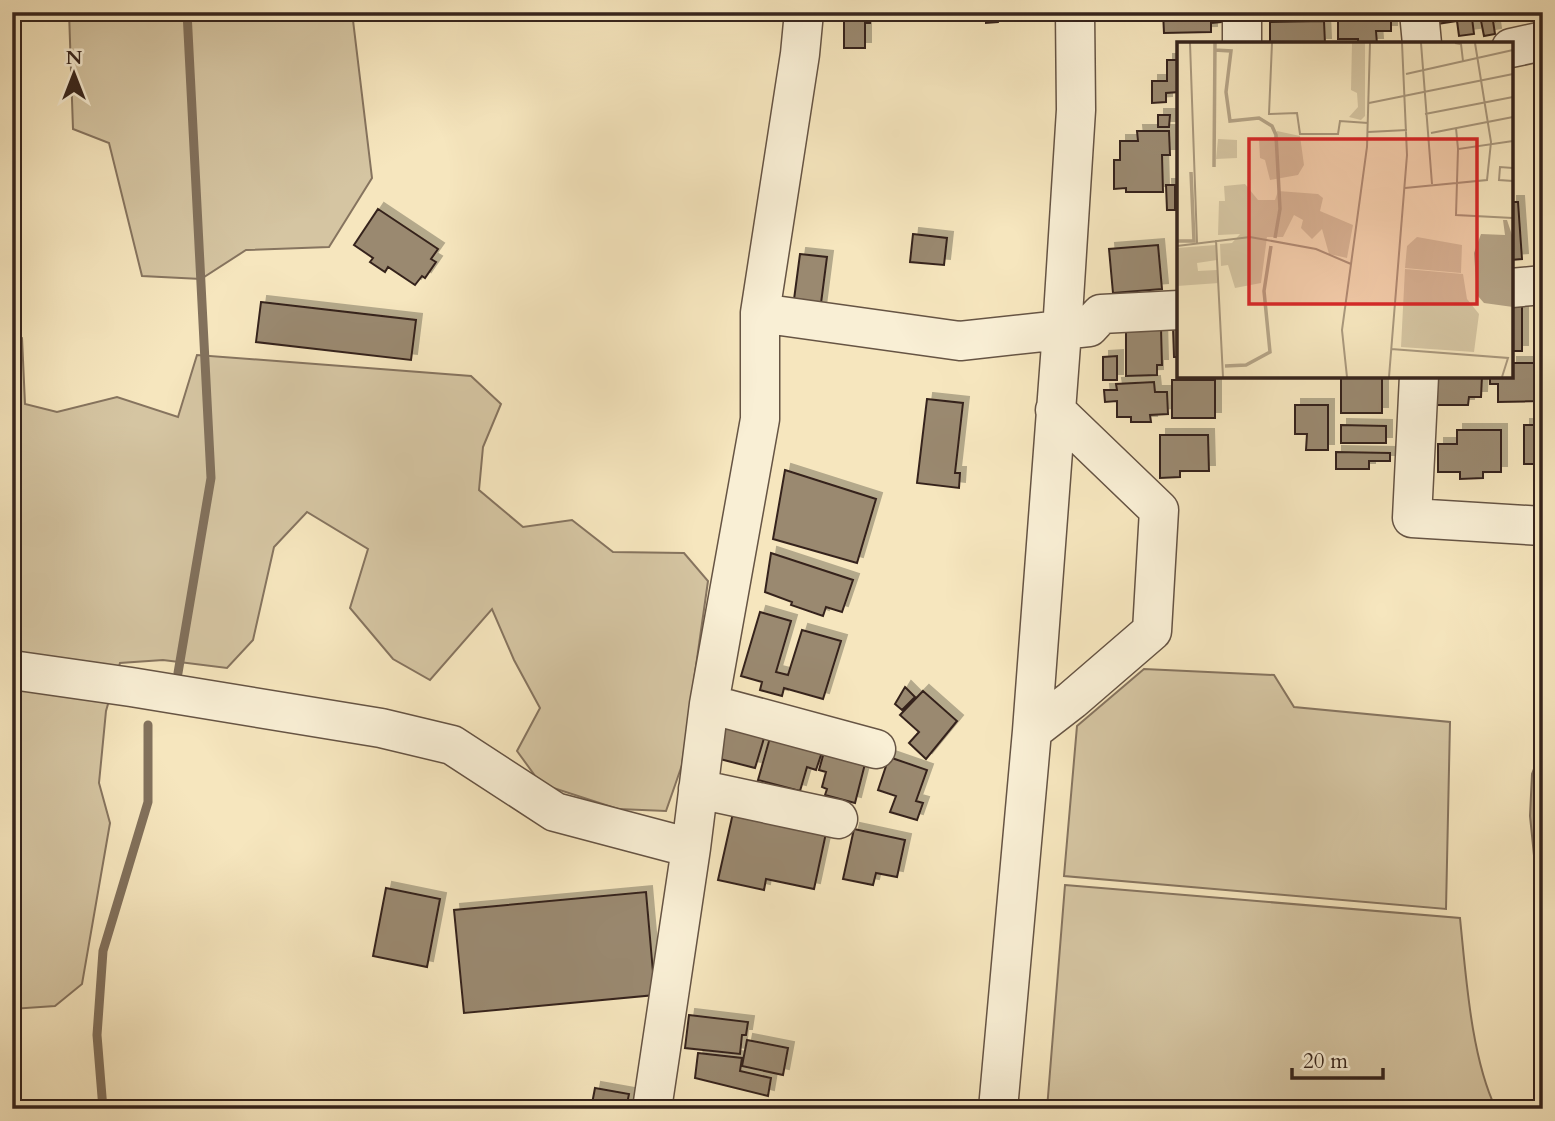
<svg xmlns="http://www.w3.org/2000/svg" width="1555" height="1121" font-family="Cardo,serif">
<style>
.green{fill:#d5c5a2;stroke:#86745f;stroke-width:2}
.water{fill:#b5a487;stroke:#82715c;stroke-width:2}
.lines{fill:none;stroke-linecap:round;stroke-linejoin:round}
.shore{stroke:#766452;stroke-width:2}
.stream{stroke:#82715c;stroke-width:9}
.building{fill:#9a8970;stroke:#36241c;stroke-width:2;filter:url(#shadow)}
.minor-casing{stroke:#665444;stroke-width:41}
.minor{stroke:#f9efd5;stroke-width:38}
.inset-river{fill:none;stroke:#b5a487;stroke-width:3.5}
.inset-road{fill:none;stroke:#a9987d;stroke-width:2}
.view{fill:#d62828;fill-opacity:0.15;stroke:#d62828;stroke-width:3.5}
.inset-edge{fill:none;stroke:#36241c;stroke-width:3.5}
</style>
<defs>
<filter id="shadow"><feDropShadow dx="6" dy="-6" stdDeviation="0" flood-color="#0004"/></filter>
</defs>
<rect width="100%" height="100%" fill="#f6e6be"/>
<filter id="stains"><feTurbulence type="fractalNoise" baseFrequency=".00286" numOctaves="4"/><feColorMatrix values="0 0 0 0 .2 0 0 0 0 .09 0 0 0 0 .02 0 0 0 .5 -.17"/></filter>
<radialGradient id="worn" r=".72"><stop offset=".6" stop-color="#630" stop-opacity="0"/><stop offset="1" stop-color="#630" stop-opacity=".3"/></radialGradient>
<!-- green -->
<path class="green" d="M69,12H352L372,178L329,247L246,250L201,279L142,276L109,143L73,129Z
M12,331L22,338L25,404L57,412L117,397L178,417L197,355L471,376L501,404L483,447L479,490L523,527L572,520L613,552L684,553L708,581L682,765L666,811L618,809L541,784L517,751L540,708L514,660L492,609L430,680L393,659L350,608L368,549L307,512L274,547L253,640L227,668L163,660L120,663L106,711L99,783L110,823L82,984L55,1006L12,1009Z
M1144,669L1274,675L1294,707L1450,722L1446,909L1064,876L1077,726Z
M1065,885L1460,918C1466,976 1471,1057 1496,1109H1047Z"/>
<!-- water -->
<path class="water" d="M1543,746V944L1530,816L1532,774Z"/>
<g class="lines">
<!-- shore -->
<path class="shore" d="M1543,765C1530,798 1539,840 1543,874"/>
<!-- stream -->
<path class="stream" d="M178,673L211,478L187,12
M103,1109L97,1035L103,951L148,802V725"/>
</g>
<!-- building -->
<path class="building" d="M841,12H870V23H865V48H844V19H841Z
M959,12H1004L998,22L986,23V20L960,21Z
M1163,12H1220L1221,22L1211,23V32L1164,33Z
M1338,12H1391V31H1376L1377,44H1358V39H1338Z
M1428,12H1474L1475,18H1472L1474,34L1459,36L1457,21L1430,25Z
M1494,12H1517L1518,17L1496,21Z
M1492,14L1495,34L1484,36L1480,16Z
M1324,21L1325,44H1270V22Z
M1167,60H1179V92L1166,93V102L1152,103V81H1167Z
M1158,115H1170L1169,127H1158Z
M1137,131H1169L1170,155H1162L1163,192H1126V188L1114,189V160H1120V141H1138Z
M1166,185H1175V210H1167Z
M1511,202H1518L1522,259L1511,260Z
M378,209L438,249L431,259L436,262L425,278L422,276L415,285L388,267L385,272L370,262L373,258L354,245Z
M913,234L947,238L944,265L910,262Z
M1158,245L1162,289L1113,293L1109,249Z
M800,254L827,257L820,311L793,307Z
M261,302L416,320L411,360L256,342Z
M1511,303H1522V351H1512Z
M1173,327H1179V357H1174Z
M1161,328L1162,365H1157V375L1126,376V329Z
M1117,356V380H1103V357Z
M1511,363H1537V386H1543V401L1498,402V384H1490V376H1511Z
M1432,376H1482L1481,397H1469L1468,405H1432Z
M1341,377H1382V413H1341Z
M1172,380H1215V418H1172Z
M1154,382L1155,392H1167L1168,414L1150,415L1151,422H1131V417H1117V401L1105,402L1104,390H1117L1116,384Z
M927,399L963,403L955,473H960L959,488L917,483Z
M1295,405H1328V450H1306L1307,434H1295Z
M1341,425L1386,426V443H1341Z
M1524,425H1543V464H1524Z
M1457,430H1501V472H1483V478L1460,479V472H1438V444H1457Z
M1160,435H1208L1209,471H1180V477L1160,478Z
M1336,452L1390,453V461H1369V469H1336Z
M785,470L876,499L857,563L773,539Z
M771,553L853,580L842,612L826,607L823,616L791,605L792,602L765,592Z
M760,612L791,621L776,672L788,675L802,630L841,641L823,699L784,688L782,696L760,690L762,682L741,676Z
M905,687L915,697L902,710L895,704Z
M923,691L957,721L926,759L909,743L919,732L900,715Z
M725,724L765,735L755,768L716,758Z
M771,734L823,749L816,770L807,767L800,791L758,780Z
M826,745L867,756L855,803L825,795L827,789L822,787L826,772L819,770Z
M889,757L927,770L916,801L923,803L917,820L890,812L896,796L878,790Z
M733,813L826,833L814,889L766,879L764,890L718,880Z
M854,829L905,840L897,877L876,873L873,885L843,879Z
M386,888L440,899L427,967L373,956Z
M646,892L655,995L464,1013L454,910Z
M689,1015L748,1022L746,1035H742L740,1054L685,1048Z
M747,1040L788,1048L783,1075L742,1066Z
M698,1053L742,1058L740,1071L771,1078L768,1096L695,1078Z
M595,1088L629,1094L626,1109H591Z"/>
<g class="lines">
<!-- minor casing -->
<g class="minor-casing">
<path id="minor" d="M1242,12V44
M1419,12L1422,44
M1511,48L1543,41
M1511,288L1543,285
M760,313L960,341L1089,327L1101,314L1179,310
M1419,376L1412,518L1543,526
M12,670L131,687L381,728L452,745L555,812L691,848
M709,704L876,749
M1032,731L1072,700L1152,631L1159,510L1055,410
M698,789L838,819
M652,1109L691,848L709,704L760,419V313L800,54L804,12
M998,1109L1032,731L1062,331L1076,110L1075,12"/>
</g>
<!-- minor -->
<use href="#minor" class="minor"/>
</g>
<!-- overview -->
<g transform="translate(1177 42)">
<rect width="336" height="336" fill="#f6e6be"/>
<path d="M175,1H188V74L184,78L172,75L181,65L180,51L174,48ZM100,89L123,94L127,123L121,133L93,138L88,118L83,116L82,98L96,97ZM41,97L60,98V116L39,117ZM68,142L81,158H98L101,149L141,152L146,156L143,169L176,183L170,216L152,212L145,187L135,197L124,186L126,178L117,173L106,195H90L84,241L58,246L51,223L44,224L43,202L55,201L63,192L41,193L42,159H48L47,144ZM240,195L285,203L284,231L228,226L230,204ZM39,203L40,218L20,221L21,229L40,228L42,241L0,244V206ZM228,227L286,232L290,257L302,272L297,310L224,305Z" fill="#d5c5a2"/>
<path d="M326,178H330L336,196V265L307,261L300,253L297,211L304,192L328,193Z" fill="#b5a487"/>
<path class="inset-river" d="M37,8L54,9L49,50L53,79L82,76L95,84L99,93L103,167L98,196M37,125L38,1M0,199H17L14,130M48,324L69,323L93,310L87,249L94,204"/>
<path class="inset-road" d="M13,1L20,201M95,1L92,72L120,71L123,92H161L163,79L191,81M244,1L255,142M278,1L284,2L286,19M229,32L336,8M192,61L336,32M248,72L336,55M279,86L281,107M191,90L230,88M254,91L336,75M336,99L281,107L279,173L336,176M336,126L323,125L322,138L336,139M228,146L310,138L314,100L298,1M39,198L46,335M0,204L73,195L139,207L174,222M214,307L331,316L325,335M170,335L165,288L190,105L193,1M212,335L230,113L225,1"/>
<path class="view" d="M72,97H300V262H72Z"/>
<rect width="336" height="336" class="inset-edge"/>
</g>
<!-- margin -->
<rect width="1555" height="1121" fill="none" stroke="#f6e6be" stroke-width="42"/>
<rect x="14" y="14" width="1527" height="1093" fill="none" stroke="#36241c" stroke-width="3.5"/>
<rect x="21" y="21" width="1513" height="1079" fill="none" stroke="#36241c" stroke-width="2"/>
<!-- north arrow -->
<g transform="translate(74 74)" stroke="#f9efd5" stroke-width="5" paint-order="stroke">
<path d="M0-5L12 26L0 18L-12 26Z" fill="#36241c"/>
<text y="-10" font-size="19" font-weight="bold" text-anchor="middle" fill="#36241c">N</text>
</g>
<!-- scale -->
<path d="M1292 1068v10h91v-10" fill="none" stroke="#36241c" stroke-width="3.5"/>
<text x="1303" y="1068" font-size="21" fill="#36241c" stroke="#f9efd5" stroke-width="5" paint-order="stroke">20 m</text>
<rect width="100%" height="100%" filter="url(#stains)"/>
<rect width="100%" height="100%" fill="url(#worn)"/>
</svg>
